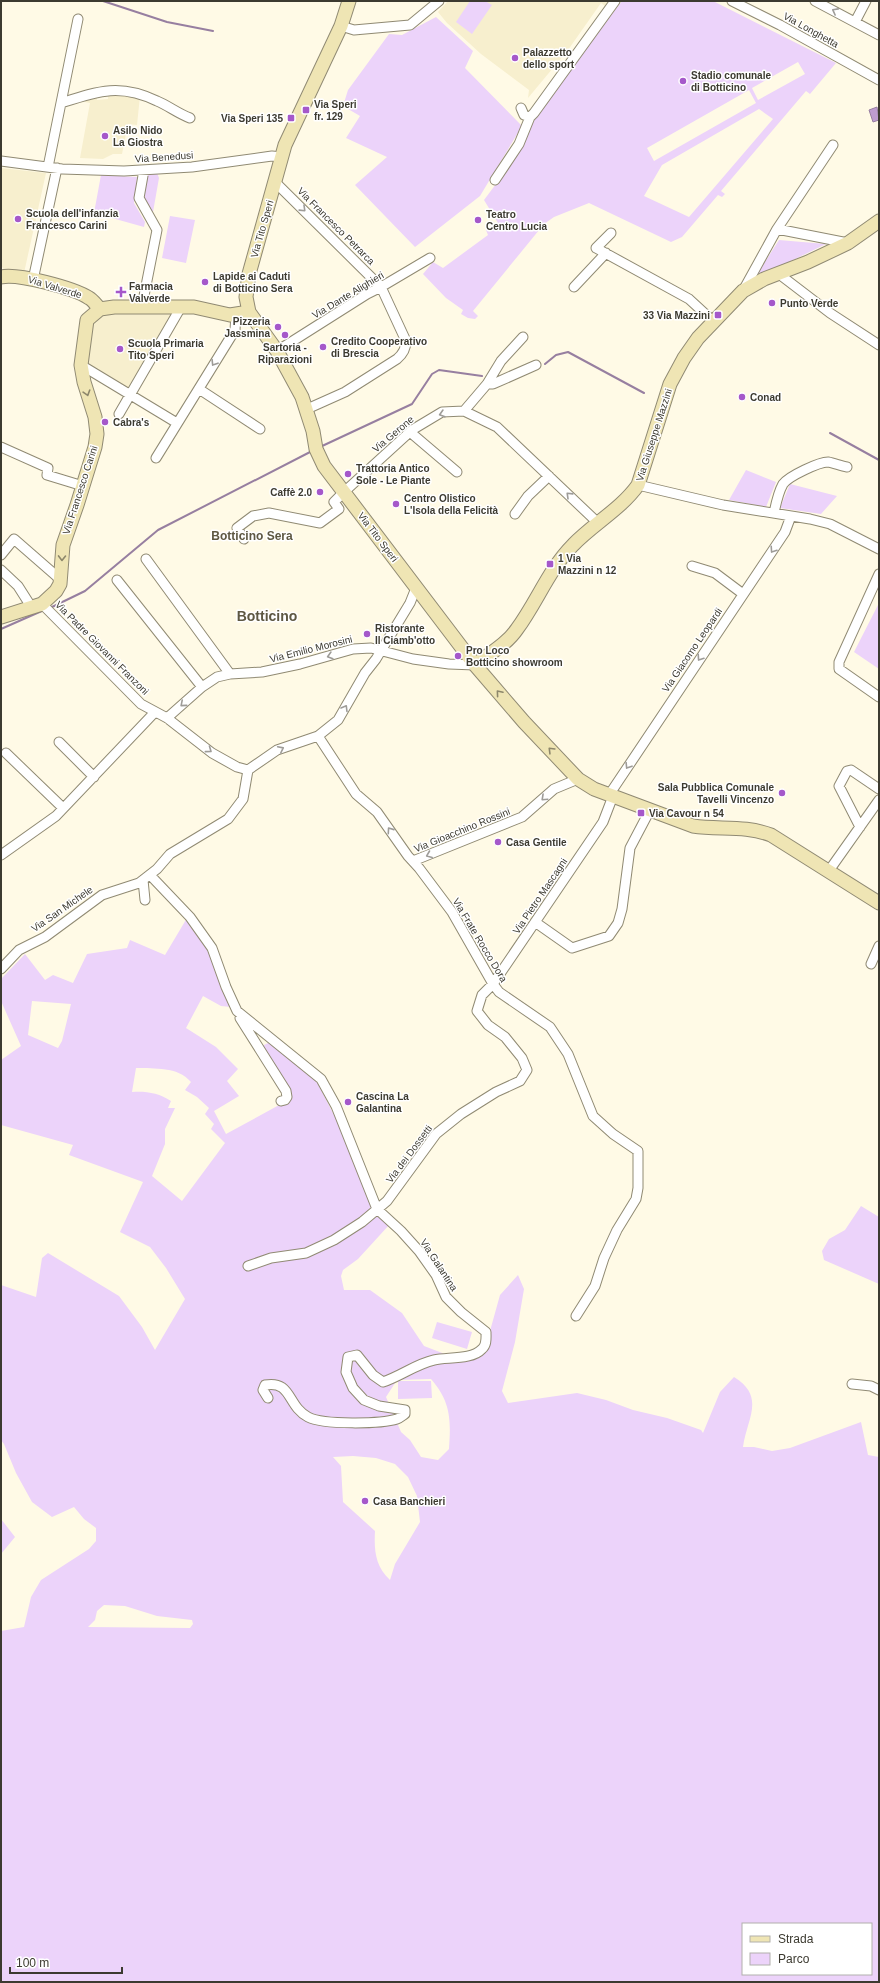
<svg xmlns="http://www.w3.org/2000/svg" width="880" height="1983" font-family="Helvetica,sans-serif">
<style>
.built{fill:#f7efce}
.green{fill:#ecd3fa;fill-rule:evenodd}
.water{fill:#be9cd0;stroke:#977fa0}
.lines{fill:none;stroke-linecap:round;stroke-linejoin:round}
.stream{stroke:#977fa0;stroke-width:2}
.street-casing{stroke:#908a73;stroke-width:11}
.secondary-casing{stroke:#908a73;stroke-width:15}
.street{stroke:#fff;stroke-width:9}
.secondary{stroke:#efe5b4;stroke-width:13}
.oneway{stroke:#9e9c98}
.oneway2{stroke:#8d876b}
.poi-dot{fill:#a558ca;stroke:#fff;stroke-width:1.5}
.labels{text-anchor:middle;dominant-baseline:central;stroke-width:3;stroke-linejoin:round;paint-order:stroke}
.street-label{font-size:10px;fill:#3c3a30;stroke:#fff}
.poi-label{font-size:10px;font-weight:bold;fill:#3c3a30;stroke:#fff;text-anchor:start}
.quarter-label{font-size:12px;font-weight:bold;fill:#5e5843;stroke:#fff}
.district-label{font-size:14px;font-weight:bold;fill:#5e5843;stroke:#fff}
</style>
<rect width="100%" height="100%" fill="#fffae6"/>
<!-- built -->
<path class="built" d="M448,1H608L605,6L601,3L568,50L528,98L529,90L481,54L447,23L438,12Z
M108,92L140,96L137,125L128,124L122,154H113L103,159L80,158L90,103L85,102V97L96,94L97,100L108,99Z
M1,168L46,173L24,273H6L1,265Z
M141,312L173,314L129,390L85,364L92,325L99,316L106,314Z"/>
<!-- green -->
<path class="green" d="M470,1H485L492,5L472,34L456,22Z
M622,1H713L836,63L810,94L806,91L721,191L725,194L722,197L718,195L682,237L671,242L589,203L554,217L544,224L473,311L478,316L475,319L468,318L461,314L463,310L446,298L423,274L433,262L443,268L488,235L486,230L498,223L484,200L499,180L532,119ZM798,62L805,74L758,100L752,88ZM749,90L756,103L654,161L647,148ZM759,109L773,119L689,217L644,196L662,165Z
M436,17L473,51L465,68L522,126L480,196L415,247L355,185L387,157L346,138L360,116L343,106L348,90L389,34L402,35Z
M148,173H157L159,178L153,212L143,200Z
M101,175L137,177L134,203L145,222L144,227L94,213Z
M170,216L195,220L186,263L162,258Z
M779,240L826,244L754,279Z
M746,470L776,482L766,507L729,500Z
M790,484L837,496L821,514L780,508Z
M879,603V669L854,652Z
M187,918L209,951L231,1007L221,1006L203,996L186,1028L216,1047L238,1069L227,1081L239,1096L214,1111L226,1134L281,1104L291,1101V1093L260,1047L272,1041L317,1082L390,1224L358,1259L343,1270L341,1276L344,1290H370L402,1313L424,1346L450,1356L479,1355L490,1331L500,1295L518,1275L524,1289L515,1342L502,1391L508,1403L577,1393L606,1400L633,1410L667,1418L701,1430L703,1433L720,1392L734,1377C766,1397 747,1418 743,1447H754L772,1451L790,1448L861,1422L868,1455L879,1457V1982H1V1631L24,1627L31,1597L41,1580L89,1549L96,1541V1528L84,1519L74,1507L52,1517L32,1502L16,1473L4,1444L1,1440V1285L36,1297L42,1258L48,1253L119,1296L142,1327L155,1350L185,1299L166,1268L150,1247L120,1232L143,1182L69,1155L73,1145L1,1125V1060L21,1046L1,1001V979L25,954L45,980L53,975L73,983L87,954L127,948L130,940L165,955ZM32,1001L71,1004L62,1041L58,1048L28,1035ZM136,1068C155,1069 177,1066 191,1082L185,1090L197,1097L209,1108L205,1114L214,1124L211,1129L225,1143L182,1201L152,1176L165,1144V1129L175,1108H168L171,1101C159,1093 146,1091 132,1092ZM431,1379C451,1402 451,1420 449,1449L438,1460L421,1457L410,1440L401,1432L386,1397L397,1380ZM353,1456L376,1458L395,1464L408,1477L417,1496L420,1522L395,1564L390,1580C375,1566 374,1550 375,1531L343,1502L341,1466L333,1457ZM104,1605L125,1606L157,1616L192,1620L193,1624L190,1628L88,1627L95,1620L97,1611ZM743,1924H871V1974H743Z
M861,1206L879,1217V1284L824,1260L822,1251L829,1239L845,1230Z
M437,1322L472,1332L467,1349L432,1338Z
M398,1381H431L432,1398L398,1399Z
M1,1519L15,1537L1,1554Z"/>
<!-- water -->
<path class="water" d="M877,107L879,120L873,122L869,110Z"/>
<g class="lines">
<!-- stream -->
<path class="stream" d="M103,1L167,22L213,31
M545,364L556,355L568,352L644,393
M830,433L879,460
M320,447L412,404L432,374L439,370L482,376
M50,608L85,591L158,530L312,451
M1,629L44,610"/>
<!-- street casing -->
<g class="street-casing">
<path id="street" d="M732,1L780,25L879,80
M815,1L879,35
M855,22L866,1
M341,26L354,30L410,25L439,1
M61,103C98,91 120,83 157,101C169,106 177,113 190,118
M521,108L524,115L530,117L534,113L615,1
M1,161L62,169L124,171L192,167L272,156L282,157
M48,167L78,19
M495,180L519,144L530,117
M275,182L381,287L406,341C406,349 403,354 397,359L345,392L307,409
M777,229L833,145
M611,233L596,248L689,299L714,322
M779,274L830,313L879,345
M33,280L57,168
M574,287L606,253
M744,289L777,229L848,243
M142,306L157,230L139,198L144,170
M277,351L367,294L381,287L430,258
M81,365L177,423
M487,384H493L536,365
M199,389L260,429
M464,411L487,384L501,361L523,337
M119,414L181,307
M410,432L457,472
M1,447L48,468L47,475L83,486
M156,458L235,330L236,314
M638,485L723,505L810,519L830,524L879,549
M774,513C776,503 778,493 783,484C789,476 819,462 828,462C834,463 841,466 847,467
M515,514L528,496L549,476
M244,539L237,528L253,516L269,513L320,523L339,509L334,502L344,492L412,430L442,412L464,411L497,427L597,522
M1,555L14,539L61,580
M146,559L230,674
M692,566L715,573L743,594
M1,570L18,586L32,608
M879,574L839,662V669L879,697
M117,580L202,687
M42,604L141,704L167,718L212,753L237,767L248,770
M167,718L202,687L217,677L230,674L262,672L300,664L353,649L371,648L413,659L449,664L475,665
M318,736L356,794L377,812L408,856L419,868L452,912L493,984L499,992L550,1027L568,1054L593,1116L613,1134L638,1151V1188L636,1199L617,1230L604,1258L595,1286L576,1316
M59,742L94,777
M6,753L63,808
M248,770L277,750L318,736L338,720L365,673L376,659L410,603L416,588
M609,795L785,532L791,516
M860,827L839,786L847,771L851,770L879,789
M1,855L56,816L155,712
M413,861L522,817L554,789L578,779
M828,872L879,800
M150,875L190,917L212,948L226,987L237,1011L321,1079L336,1106L377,1209L401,1231L419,1251L436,1275L446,1297L461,1312L486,1332C486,1338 487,1345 482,1349C472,1360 448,1357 434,1360C416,1364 401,1376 383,1382L373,1375L357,1355L348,1357L346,1372L353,1388L364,1400L379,1406L405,1410V1414C403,1415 400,1418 397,1419C381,1424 323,1425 308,1417C287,1406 292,1380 265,1385L263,1390L268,1398
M143,880L145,900
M535,922L572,948L609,936L618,923L622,909L630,848L650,810
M871,964L879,946
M1,969L19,950L45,937L102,895L139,883L157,869L170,854L228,819L243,799L248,770
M240,1018L286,1091L287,1097L285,1100L281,1101
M248,1266L271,1258L306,1253L334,1240L362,1222L387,1201L436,1134L461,1114L496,1092L520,1081L527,1070L522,1058L505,1037L488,1025L477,1011L482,995L493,984L603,822L613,796
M852,1384L871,1386L879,1390"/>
</g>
<!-- secondary casing -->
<g class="secondary-casing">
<path id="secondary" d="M349,1L341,26L285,145L249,274L246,297L249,312L277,351L302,397L313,431L316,449L324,466L475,665L524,722L578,779L594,789L693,826C719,830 745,825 771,835L879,903
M1,277C17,273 74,288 89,298C93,300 96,305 100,309
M1,617L42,604L56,591L60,584L63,545L77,505L95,447L97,434L95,417L84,382L81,365L87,320L100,309L114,307H194L230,315L249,312
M475,665C489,654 507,644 517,629C537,602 549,569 573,545C593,524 621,509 638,485L670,384L684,358L698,338L743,291L764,279L808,262L848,243L879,221"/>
</g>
<!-- street -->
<use href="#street" class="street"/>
<!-- secondary -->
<use href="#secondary" class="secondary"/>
</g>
<!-- one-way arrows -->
<defs><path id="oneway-chevron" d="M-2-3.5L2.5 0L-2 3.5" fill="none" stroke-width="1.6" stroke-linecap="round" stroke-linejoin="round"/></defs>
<g class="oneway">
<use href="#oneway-chevron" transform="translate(835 11) rotate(-152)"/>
<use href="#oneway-chevron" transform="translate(303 209) rotate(44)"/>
<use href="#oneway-chevron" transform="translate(214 363) rotate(122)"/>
<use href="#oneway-chevron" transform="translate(442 414) rotate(164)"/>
<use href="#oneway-chevron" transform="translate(569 495) rotate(-136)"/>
<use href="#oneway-chevron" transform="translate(773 550) rotate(124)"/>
<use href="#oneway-chevron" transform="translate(330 656) rotate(164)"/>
<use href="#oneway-chevron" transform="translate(700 658) rotate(124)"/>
<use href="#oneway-chevron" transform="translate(183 704) rotate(139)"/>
<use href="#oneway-chevron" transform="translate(345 708) rotate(-59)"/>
<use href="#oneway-chevron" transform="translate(281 749) rotate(-26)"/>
<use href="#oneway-chevron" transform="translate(209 750) rotate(36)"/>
<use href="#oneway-chevron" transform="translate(628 766) rotate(122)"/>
<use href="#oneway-chevron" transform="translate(544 798) rotate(137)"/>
<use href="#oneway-chevron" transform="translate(390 830) rotate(-125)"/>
<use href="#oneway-chevron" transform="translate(429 855) rotate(158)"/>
</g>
<g class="oneway2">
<use href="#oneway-chevron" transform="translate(87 393) rotate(73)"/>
<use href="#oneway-chevron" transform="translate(62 558) rotate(91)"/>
<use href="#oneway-chevron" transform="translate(499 693) rotate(-130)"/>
<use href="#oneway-chevron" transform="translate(551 750) rotate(-135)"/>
</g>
<!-- markers -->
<g class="poi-dot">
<circle cx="515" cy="58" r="4"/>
<circle cx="683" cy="81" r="4"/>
<rect x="302" y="106" width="8" height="8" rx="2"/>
<rect x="287" y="114" width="8" height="8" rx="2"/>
<circle cx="105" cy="136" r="4"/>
<circle cx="18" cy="219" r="4"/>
<circle cx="478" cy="220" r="4"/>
<circle cx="205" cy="282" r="4"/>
<path d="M119 286h4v4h4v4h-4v4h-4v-4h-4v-4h4z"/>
<circle cx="772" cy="303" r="4"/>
<rect x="714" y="311" width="8" height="8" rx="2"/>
<circle cx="278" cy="327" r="4"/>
<circle cx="285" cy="335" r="4"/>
<circle cx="323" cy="347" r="4"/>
<circle cx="120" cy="349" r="4"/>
<circle cx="742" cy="397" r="4"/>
<circle cx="105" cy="422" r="4"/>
<circle cx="348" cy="474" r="4"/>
<circle cx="320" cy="492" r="4"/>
<circle cx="396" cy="504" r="4"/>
<rect x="546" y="560" width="8" height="8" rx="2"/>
<circle cx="367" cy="634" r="4"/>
<circle cx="458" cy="656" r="4"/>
<circle cx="782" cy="793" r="4"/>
<rect x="637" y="809" width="8" height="8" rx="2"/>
<circle cx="498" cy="842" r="4"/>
<circle cx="348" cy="1102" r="4"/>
<circle cx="365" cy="1501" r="4"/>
</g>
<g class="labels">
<!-- street labels -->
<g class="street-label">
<text transform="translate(811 30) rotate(29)">Via Longhetta</text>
<text transform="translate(164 157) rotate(-4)">Via Benedusi</text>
<text transform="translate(336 226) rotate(45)">Via Francesco Petrarca</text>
<text transform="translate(262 229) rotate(-74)">Via Tito Speri</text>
<text transform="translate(55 287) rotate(17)">Via Valverde</text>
<text transform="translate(348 295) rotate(-31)">Via Dante Alighieri</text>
<text transform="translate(393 434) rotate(-40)">Via Gerone</text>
<text transform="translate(654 435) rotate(-72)">Via Giuseppe Mazzini</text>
<text transform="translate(80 490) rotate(-72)">Via Francesco Carini</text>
<text transform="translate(378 537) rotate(53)">Via Tito Speri</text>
<text transform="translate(102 648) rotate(45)">Via Padre Giovanni Franzoni</text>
<text transform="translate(311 649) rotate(-14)">Via Emilio Morosini</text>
<text transform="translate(692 650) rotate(-56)">Via Giacomo Leopardi</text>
<text transform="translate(462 830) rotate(-22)">Via Gioacchino Rossini</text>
<text transform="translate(540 896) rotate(-56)">Via Pietro Mascagni</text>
<text transform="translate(62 909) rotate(-35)">Via San Michele</text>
<text transform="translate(480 940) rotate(59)">Via Frate Rocco Dora</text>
<text transform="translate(409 1154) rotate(-53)">Via dei Dossetti</text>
<text transform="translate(439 1265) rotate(57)">Via Galantina</text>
</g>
<!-- poi labels -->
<g class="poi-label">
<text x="523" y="52">Palazzetto<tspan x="523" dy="12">dello sport</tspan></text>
<text x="691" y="75">Stadio comunale<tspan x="691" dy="12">di Botticino</tspan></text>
<text x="314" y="104">Via Speri<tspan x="314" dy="12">fr. 129</tspan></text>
<text x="283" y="118" text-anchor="end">Via Speri 135</text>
<text x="113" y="130">Asilo Nido<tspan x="113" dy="12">La Giostra</tspan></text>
<text x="26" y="213">Scuola dell'infanzia<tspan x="26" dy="12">Francesco Carini</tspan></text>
<text x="486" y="214">Teatro<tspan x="486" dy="12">Centro Lucia</tspan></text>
<text x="213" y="276">Lapide ai Caduti<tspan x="213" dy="12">di Botticino Sera</tspan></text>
<text x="129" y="286">Farmacia<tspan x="129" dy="12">Valverde</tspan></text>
<text x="780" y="303">Punto Verde</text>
<text x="710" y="315" text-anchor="end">33 Via Mazzini</text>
<text x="270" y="321" text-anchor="end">Pizzeria<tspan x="270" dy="12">Jassmina</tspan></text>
<text x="331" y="341">Credito Cooperativo<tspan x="331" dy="12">di Brescia</tspan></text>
<text x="128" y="343">Scuola Primaria<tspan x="128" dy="12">Tito Speri</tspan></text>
<text x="285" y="347" text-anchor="middle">Sartoria -<tspan x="285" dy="12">Riparazioni</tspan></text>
<text x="750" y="397">Conad</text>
<text x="113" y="422">Cabra's</text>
<text x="356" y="468">Trattoria Antico<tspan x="356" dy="12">Sole - Le Piante</tspan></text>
<text x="312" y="492" text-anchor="end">Caffè 2.0</text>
<text x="404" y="498">Centro Olistico<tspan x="404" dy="12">L'Isola della Felicità</tspan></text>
<text x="558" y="558">1 Via<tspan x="558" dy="12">Mazzini n 12</tspan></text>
<text x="375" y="628">Ristorante<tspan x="375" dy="12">Il Ciamb'otto</tspan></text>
<text x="466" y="650">Pro Loco<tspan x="466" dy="12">Botticino showroom</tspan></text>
<text x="774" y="787" text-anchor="end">Sala Pubblica Comunale<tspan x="774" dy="12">Tavelli Vincenzo</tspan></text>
<text x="649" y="813">Via Cavour n 54</text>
<text x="506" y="842">Casa Gentile</text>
<text x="356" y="1096">Cascina La<tspan x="356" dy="12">Galantina</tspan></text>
<text x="373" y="1501">Casa Banchieri</text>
</g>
<!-- quarter labels -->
<g class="quarter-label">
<text x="252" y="536">Botticino Sera</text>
</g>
<!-- district labels -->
<g class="district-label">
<text x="267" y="616">Botticino</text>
</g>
</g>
<!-- border -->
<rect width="880" height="1983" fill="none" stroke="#3c3a30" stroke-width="4"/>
<!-- legend -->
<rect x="742" y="1923" width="130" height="52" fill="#ffffff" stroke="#b1b0ac"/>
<rect x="750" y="1936" width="20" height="6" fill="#efe5b4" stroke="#b1b0ac"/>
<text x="778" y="1943" font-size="12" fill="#3c3a30">Strada</text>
<rect x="750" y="1953" width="20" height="12" fill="#ecd3fa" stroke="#b1b0ac"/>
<text x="778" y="1963" font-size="12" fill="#3c3a30">Parco</text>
<!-- scale -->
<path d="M10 1967v6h112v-6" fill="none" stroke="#3c3a30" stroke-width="2"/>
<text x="16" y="1967" font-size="12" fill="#3c3a30" stroke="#ffffff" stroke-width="3" paint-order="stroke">100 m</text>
</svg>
